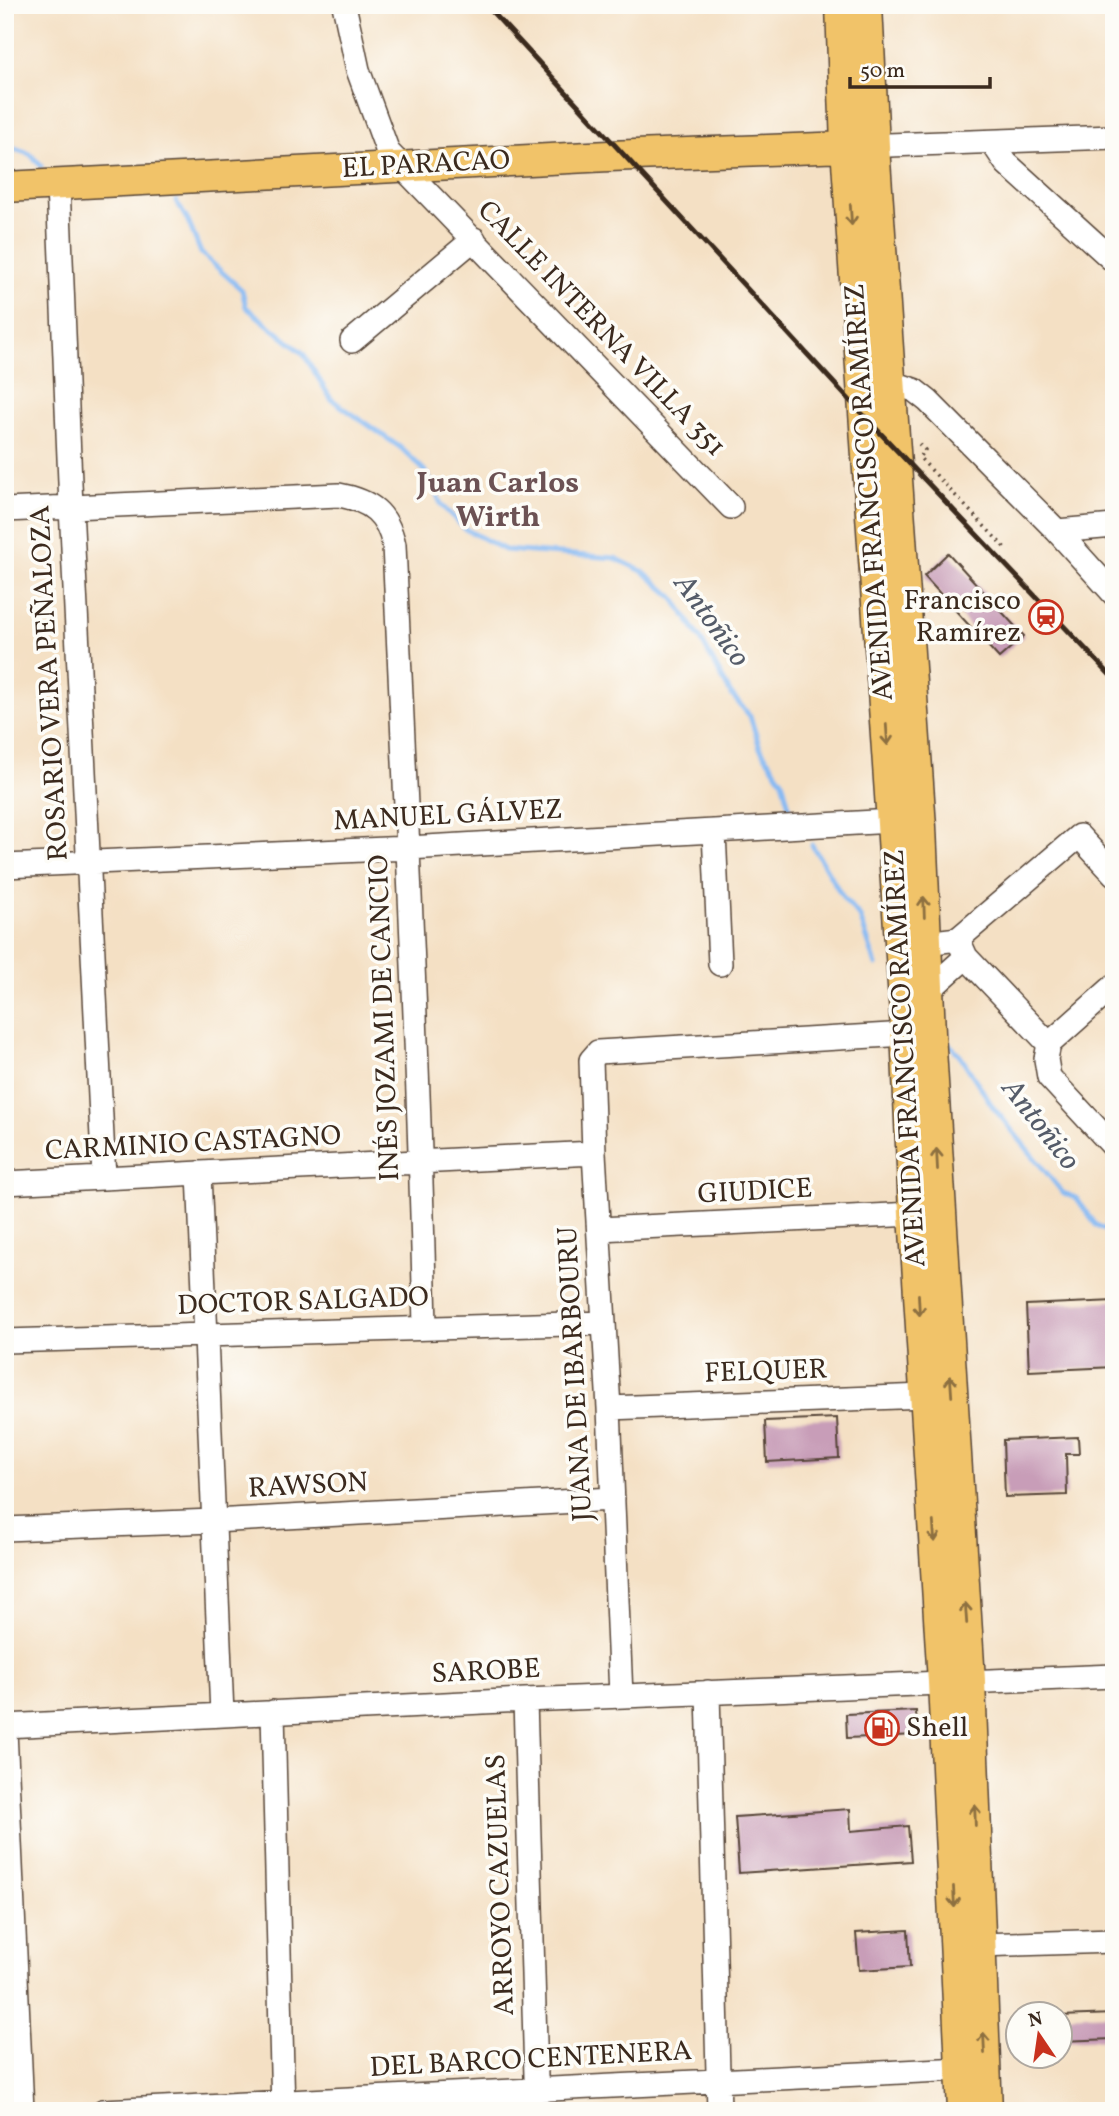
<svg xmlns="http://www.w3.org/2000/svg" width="1119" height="2116" font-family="Vollkorn,serif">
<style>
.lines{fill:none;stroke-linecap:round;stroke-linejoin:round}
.stream{stroke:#86b9f3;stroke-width:5}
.building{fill:#c89db8}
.minor-casing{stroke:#574537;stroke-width:26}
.major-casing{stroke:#574537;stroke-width:33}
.path{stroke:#574537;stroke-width:3.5;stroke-dasharray:2 5;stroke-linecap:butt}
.minor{stroke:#fff;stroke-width:23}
.major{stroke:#f1c369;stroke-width:30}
.rail{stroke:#3b2a1e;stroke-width:5}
.oneway{stroke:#8d6f40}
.labels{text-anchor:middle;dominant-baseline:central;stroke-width:7;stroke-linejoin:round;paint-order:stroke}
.street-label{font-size:28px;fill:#3b2a1e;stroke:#fdfcf7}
.poi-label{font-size:28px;fill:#3b2a1e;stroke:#fdfcf7;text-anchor:end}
.neighbourhood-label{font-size:30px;font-weight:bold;fill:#6c5254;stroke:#fdfcf7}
.water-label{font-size:30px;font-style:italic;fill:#555c69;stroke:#fdfcf7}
</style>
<rect width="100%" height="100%" fill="#fdfcf7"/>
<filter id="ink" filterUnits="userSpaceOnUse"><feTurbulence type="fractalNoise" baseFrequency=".0143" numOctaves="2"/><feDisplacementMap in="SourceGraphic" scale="14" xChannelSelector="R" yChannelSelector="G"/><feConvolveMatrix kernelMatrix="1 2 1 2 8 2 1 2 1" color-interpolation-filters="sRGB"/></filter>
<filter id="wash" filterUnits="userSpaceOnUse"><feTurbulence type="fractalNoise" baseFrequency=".00686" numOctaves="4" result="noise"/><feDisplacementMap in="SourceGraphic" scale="28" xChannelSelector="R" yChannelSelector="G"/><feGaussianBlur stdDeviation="1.57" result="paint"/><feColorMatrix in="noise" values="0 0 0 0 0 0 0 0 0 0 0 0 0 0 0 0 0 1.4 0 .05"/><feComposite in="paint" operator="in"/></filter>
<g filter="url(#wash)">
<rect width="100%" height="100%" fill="#f4e0c4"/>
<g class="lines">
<!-- stream -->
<path class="stream" d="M5,146L30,154L41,166
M176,201L188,221L201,253L242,290L246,307L303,353L331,399L401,448L426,472L442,506L465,529L505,550L615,558L644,572L673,597L700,638L731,694L750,716L760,748L782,780L790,810L795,817
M812,845L844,899L860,917L876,965
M941,1036L959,1054L993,1107L1063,1193L1076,1198L1096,1225L1114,1234"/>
</g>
<g id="blocks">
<!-- building -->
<path class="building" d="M948,553L1024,636L999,658L924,576Z
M1114,1301V1367L1029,1371L1026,1305Z
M837,1418L839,1458L767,1462L765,1421Z
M1078,1437L1079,1454H1066L1067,1495L1005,1497L1003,1440Z
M916,1711L917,1735L847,1738L846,1714Z
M850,1809L851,1831L908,1826L911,1861L739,1873L735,1817Z
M908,1930L910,1967L859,1970L856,1933Z
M1114,2014V2039L1060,2041V2016Z"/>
</g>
</g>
<g filter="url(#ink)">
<use href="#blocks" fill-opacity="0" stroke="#574537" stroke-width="2"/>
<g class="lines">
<!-- minor casing -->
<g class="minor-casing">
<path id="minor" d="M344,5L358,70L388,152L731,507
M992,142L1006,163L1114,261
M860,146L1114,137
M58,185L71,507L104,1178
M352,341L474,239
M891,382L914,390L928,401L1057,531L1114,594
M5,510L339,495C371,501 387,513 394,545C406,805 419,1066 425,1327
M1057,531L1114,526
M714,832L720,964
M5,866L408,848L893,821
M958,939L966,957L1049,1044L1046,1059L1049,1077L1114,1147
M925,943L958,939L1079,836L1114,874
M928,991L966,957
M1049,1044L1114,986
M199,1173L222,1714
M5,1183L594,1153
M599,1229L914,1214
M5,1341L603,1323
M609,1408L925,1396
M5,1529L213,1521L613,1499
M708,1692L719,2111
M621,1696L609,1408L594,1153L591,1060L598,1052L907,1034
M525,1700L537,2111
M273,1712L283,2111
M5,1726L525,1700L1114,1676
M5,1730L22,2111
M979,1945L1114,1941
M103,2111L962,2069"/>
</g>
<!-- major casing -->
<g class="major-casing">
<path id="major" d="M841,5L846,147L906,1030L914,1214L943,1682L963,2111
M867,5L874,146L921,827L930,1033L970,1681L987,2111
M5,187L609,156L846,147"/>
</g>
<!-- path -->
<path class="path" d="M919,444L925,450L919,457L1006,549"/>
<!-- minor -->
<use href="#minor" class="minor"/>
<!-- major -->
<use href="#major" class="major"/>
<!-- rail -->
<path class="rail" d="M486,5L866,418L1114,679"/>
</g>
<!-- one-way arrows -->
<defs><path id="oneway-shaft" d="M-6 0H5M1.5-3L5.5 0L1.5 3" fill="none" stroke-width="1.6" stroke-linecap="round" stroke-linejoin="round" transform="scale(1.75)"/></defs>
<g class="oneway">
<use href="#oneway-shaft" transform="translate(851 215) rotate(86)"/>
<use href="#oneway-shaft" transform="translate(887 735) rotate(86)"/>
<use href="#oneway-shaft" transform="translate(924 907) rotate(-92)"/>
<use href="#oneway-shaft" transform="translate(937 1159) rotate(-93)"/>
<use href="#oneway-shaft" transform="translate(919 1305) rotate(87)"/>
<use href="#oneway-shaft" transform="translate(951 1386) rotate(-94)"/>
<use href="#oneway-shaft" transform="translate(934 1532) rotate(86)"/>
<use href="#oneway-shaft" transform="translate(966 1613) rotate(-94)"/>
<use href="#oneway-shaft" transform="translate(975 1815) rotate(-92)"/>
<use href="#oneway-shaft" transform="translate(954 1897) rotate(87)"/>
<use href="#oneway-shaft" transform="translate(984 2043) rotate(-93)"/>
</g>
</g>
<!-- icons -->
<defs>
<g id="station-ring" transform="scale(1.75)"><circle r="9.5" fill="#fdfcf7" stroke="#c8321e" stroke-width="1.5"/><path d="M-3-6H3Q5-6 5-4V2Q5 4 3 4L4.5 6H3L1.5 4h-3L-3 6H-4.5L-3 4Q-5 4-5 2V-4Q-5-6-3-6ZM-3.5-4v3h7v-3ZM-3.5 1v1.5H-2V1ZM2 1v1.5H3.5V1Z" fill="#c8321e"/></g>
<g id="fuel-ring" transform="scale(1.75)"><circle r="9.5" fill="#fdfcf7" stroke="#c8321e" stroke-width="1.5"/><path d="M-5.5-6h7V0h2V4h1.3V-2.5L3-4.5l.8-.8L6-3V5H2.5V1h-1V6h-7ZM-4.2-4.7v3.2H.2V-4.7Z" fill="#c8321e"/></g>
</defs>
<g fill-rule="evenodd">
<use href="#station-ring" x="1046" y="617"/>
<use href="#fuel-ring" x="882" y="1728"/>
</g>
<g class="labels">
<!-- street labels -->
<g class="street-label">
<text transform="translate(426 165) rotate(-3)">EL PARACAO</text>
<text transform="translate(601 329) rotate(46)">CALLE INTERNA VILLA 351</text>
<text transform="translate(870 492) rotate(-94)">AVENIDA FRANCISCO RAMÍREZ</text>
<text transform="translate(50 683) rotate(-93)">ROSARIO VERA PEÑALOZA</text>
<text transform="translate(448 816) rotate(-3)">MANUEL GÁLVEZ</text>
<text transform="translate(385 1018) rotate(-92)">INÉS JOZAMI DE CANCIO</text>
<text transform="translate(906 1058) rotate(-93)">AVENIDA FRANCISCO RAMÍREZ</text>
<text transform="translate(193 1144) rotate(-3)">CARMINIO CASTAGNO</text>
<text transform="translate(755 1192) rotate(-3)">GIUDICE</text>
<text transform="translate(303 1302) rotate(-2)">DOCTOR SALGADO</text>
<text transform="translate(766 1372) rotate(-2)">FELQUER</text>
<text transform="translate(576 1374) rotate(-93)">JUANA DE IBARBOURU</text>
<text transform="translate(308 1486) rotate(-3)">RAWSON</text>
<text transform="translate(486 1672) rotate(-3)">SAROBE</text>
<text transform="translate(501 1885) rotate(-92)">ARROYO CAZUELAS</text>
<text transform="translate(531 2060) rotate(-3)">DEL BARCO CENTENERA</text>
</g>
<!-- poi labels -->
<g class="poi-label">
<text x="1021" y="601">Francisco<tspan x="1021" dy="32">Ramírez</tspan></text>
<text x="906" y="1728" text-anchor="start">Shell</text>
</g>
<!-- neighbourhood labels -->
<g class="neighbourhood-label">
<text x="498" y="484">Juan Carlos<tspan x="498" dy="34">Wirth</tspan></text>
</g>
<!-- water labels -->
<g class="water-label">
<text transform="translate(711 621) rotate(54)">Antoñico</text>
<text transform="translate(1040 1125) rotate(52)">Antoñico</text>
</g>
</g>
<!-- margin -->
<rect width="1119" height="2116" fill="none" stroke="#fdfcf7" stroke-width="28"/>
<!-- north arrow -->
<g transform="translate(1039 2035) rotate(347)"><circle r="33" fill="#fdfcf7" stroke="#afa8a0" stroke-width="2"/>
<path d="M0-5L12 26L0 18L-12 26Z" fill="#c8321e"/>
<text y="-10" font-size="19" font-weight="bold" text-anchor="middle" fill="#3b2a1e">N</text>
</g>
<!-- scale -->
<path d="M850 77v10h140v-10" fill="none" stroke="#3b2a1e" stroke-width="3.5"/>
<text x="860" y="77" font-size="21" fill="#3b2a1e" stroke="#fdfcf7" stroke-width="5" paint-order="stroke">50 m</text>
</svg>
